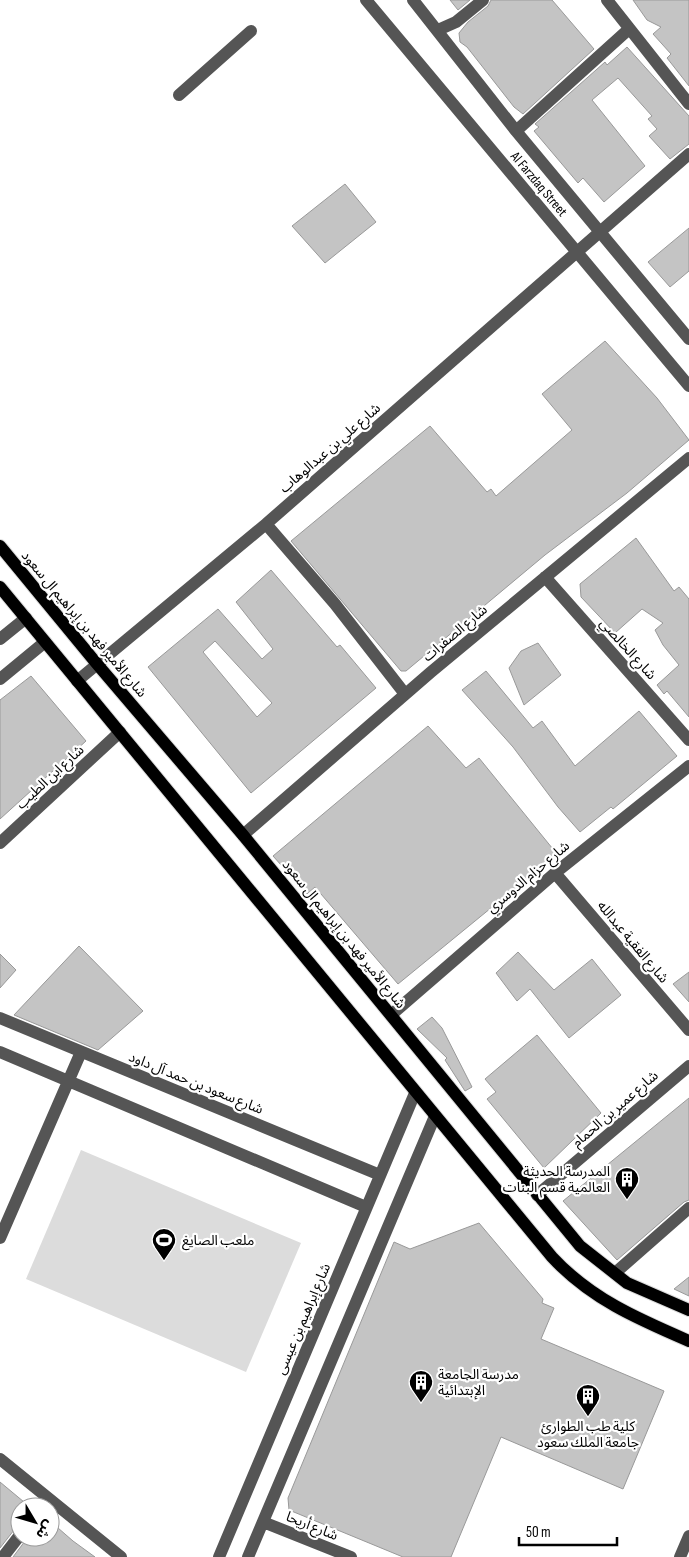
<svg xmlns="http://www.w3.org/2000/svg" width="689" height="1557" font-family="'Sofia Sans Condensed','Noto Sans Arabic',sans-serif">
<style>
.green{fill:#dcdcdc}
.building{fill:#c4c4c4;stroke:#999;fill-rule:evenodd}
.lines{fill:none;stroke-linecap:round;stroke-linejoin:round}
.major-casing{stroke:#dbdbdb;stroke-width:14}
.minor{stroke:#555;stroke-width:12}
.major{stroke:#000;stroke-width:12}
.labels{text-anchor:middle;dominant-baseline:central;stroke-width:4.5;stroke-linejoin:round;paint-order:stroke}
.street-label{font-size:14px;fill:#000;stroke:#fff}
.poi-label{font-size:14px;fill:#000;stroke:#fff;text-anchor:start}
</style>
<rect width="100%" height="100%" fill="#fff"/>
<!-- green -->
<path class="green" d="M81,1150L301,1243L246,1372L26,1279Z"/>
<!-- building -->
<path class="building" d="M450,0H470L458,10Z
M491,0H552L594,49L523,114L514,107L467,47L460,42L459,33L468,22L488,6Z
M633,0H689V86L667,58L671,54L653,34L661,27L647,20Z
M627,47L689,116V144L670,159L649,136L657,129L648,119L652,116L618,78L592,100L645,166L604,202L583,178L578,183L534,131L539,127L535,124L605,62L607,65Z
M345,184L376,222L325,263L292,226Z
M689,228V271L670,287L648,262Z
M605,341L657,398L689,440L627,493L545,555L406,671H401L291,541L430,426L487,492L491,489L496,496L572,430L542,394Z
M636,538L674,591L679,587L689,599V717L667,691L664,694L657,685L679,665L663,645L655,630L663,623L642,609L615,633L581,597L580,584Z
M271,570L337,647L340,645L376,688L251,793L148,667L218,609L262,659L273,649L236,602ZM215,641L272,703L257,717L203,652Z
M538,643L561,675L524,705L509,668L521,651Z
M486,671L533,728L542,721L575,766L639,711L677,756L613,809L611,807L580,832L558,807L513,747L462,690Z
M31,676L86,741L0,819V700Z
M428,726L466,768L479,758L557,854L398,984L315,887L307,894L273,856Z
M79,946L143,1011L98,1050L14,1015Z
M518,952L554,990L592,959L621,995L569,1038L530,989L517,1001L496,973Z
M0,954L16,970L0,988Z
M689,972V1002L673,984Z
M432,1017L442,1028L472,1087L465,1091L445,1060L447,1058L417,1029Z
M537,1035L601,1113L544,1168L487,1099L496,1092L485,1079Z
M689,1098V1200L684,1202L617,1260L563,1201Z
M479,1223L543,1299L542,1303L554,1308L541,1339L664,1391L623,1489L501,1437L451,1557H403L289,1510L288,1498L394,1242L410,1249Z
M689,1277V1296L674,1289Z
M0,1482L30,1507H20V1527L14,1530L0,1548Z
M50,1521L73,1541L95,1557H13L28,1537H50Z"/>
<g class="lines">
<!-- major casing -->
<g class="major-casing">
<path id="major" d="M0,546L97,664L243,835L580,1246L627,1283L689,1310
M0,587L552,1257C591,1299 638,1319 689,1341"/>
</g>
<!-- minor -->
<path class="minor" d="M366,0L689,386
M413,0L516,131L689,339
M607,0L689,104
M438,30L456,22L483,0
M179,95L251,31
M516,131L629,29
M266,524L335,604L405,694
M545,577L689,740
M0,639L26,618
M0,679L45,642
M77,681L266,524L689,154
M243,835L431,672L689,458
M0,843L120,732
M555,873L689,1030
M391,1015L555,873L689,766
M0,1018L380,1175
M0,1052L366,1207
M537,1195L689,1066
M0,1238L81,1052
M615,1273L689,1208
M0,1459L121,1557
M263,1522L351,1557
M3,1557L20,1535
M219,1557L415,1093
M248,1557L435,1116
M680,1557L689,1536"/>
<!-- major -->
<use href="#major" class="major"/>
</g>
<!-- icons -->
<defs>
<g id="building-pin" transform="scale(1.25)"><path d="M0 17L-7.5 6A9.5 9.5 0 1 1 7.5 6Z" fill="#000" stroke="#fff"/><path d="M-4-6H4V6H1V3H-1V6H-4ZM-2.5-4.3h1.7v1.8h-1.7ZM.8-4.3h1.7v1.8H.8ZM-2.5-1h1.7V.8h-1.7ZM.8-1h1.7V.8H.8Z" fill="#fff"/></g>
<g id="stadium-pin" transform="scale(1.25)"><path d="M0 17L-7.5 6A9.5 9.5 0 1 1 7.5 6Z" fill="#000" stroke="#fff"/><path d="M0-5a6.5 5 0 1 0 0 10a6.5 5 0 1 0 0-10ZM-3.5-1.8h7v3.6h-7Z" fill="#fff"/></g>
</defs>
<g fill-rule="evenodd">
<use href="#building-pin" x="627" y="1179"/>
<use href="#stadium-pin" x="164" y="1240"/>
<use href="#building-pin" x="421" y="1382"/>
<use href="#building-pin" x="588" y="1396"/>
</g>
<g class="labels">
<!-- street labels -->
<g class="street-label">
<text transform="translate(539 184) rotate(50)">Al Farzdaq Street</text>
<text transform="translate(330 448) rotate(-41)">شارع علي بن عبدالوهاب</text>
<text transform="translate(84 624) rotate(50)">شارع الأمير فهد بن إبراهيم ال سعود</text>
<text transform="translate(455 633) rotate(-40)">شارع الصفرات</text>
<text transform="translate(628 649) rotate(48)">شارع الخالصي</text>
<text transform="translate(50 777) rotate(-43)">شارع ابن الطيب</text>
<text transform="translate(528 877) rotate(-40)">شارع حزام الدوسري</text>
<text transform="translate(344 934) rotate(51)">شارع الأمير فهد بن إبراهيم ال سعود</text>
<text transform="translate(633 942) rotate(50)">شارع الفقية عبدالله</text>
<text transform="translate(196 1083) rotate(22)">شارع سعود بن حمد آل داود</text>
<text transform="translate(615 1109) rotate(-41)">شارع عمير بن الحمام</text>
<text transform="translate(303 1319) rotate(-67)">شارع إبراهيم بن عيسى</text>
<text transform="translate(312 1526) rotate(22)">شارع أريحا</text>
</g>
<!-- poi labels -->
<g class="poi-label">
<text x="610" y="1171" text-anchor="end">المدرسة الحديثة<tspan x="610" dy="16">العالمية قسم البنات</tspan></text>
<text x="182" y="1240">ملعب الصايغ</text>
<text x="438" y="1374">مدرسة الجامعة<tspan x="438" dy="16">الإبتدائية</tspan></text>
<text x="588" y="1426" text-anchor="middle">كلية طب الطوارئ<tspan x="588" dy="16">جامعة الملك سعود</tspan></text>
</g>
</g>
<!-- north arrow -->
<g transform="translate(35 1522) rotate(128)"><circle r="24" fill="#ffffff" stroke="#999999"/>
<path d="M0-4L9 19L0 12L-9 19Z" fill="#000000"/>
<text y="-8" font-size="14" font-weight="bold" text-anchor="middle" fill="#000000">ش</text>
</g>
<!-- scale -->
<path d="M519 1537v8h98v-8" fill="none" stroke="#000000" stroke-width="2.5"/>
<text x="526" y="1537" font-size="15" fill="#000000" stroke="#ffffff" stroke-width="4" paint-order="stroke">50 m</text>
</svg>
